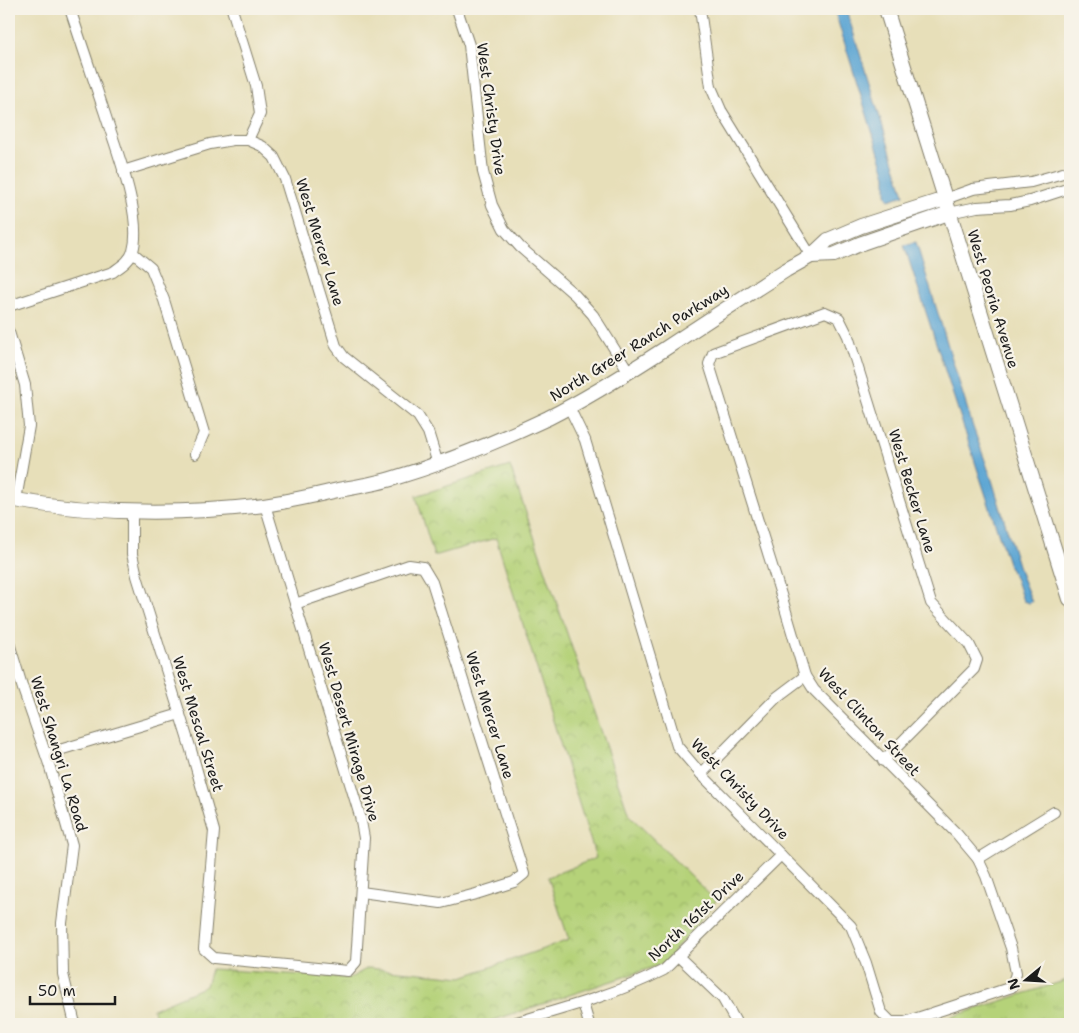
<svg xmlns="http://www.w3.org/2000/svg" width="1079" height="1033" viewBox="0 0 1079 1033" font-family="'Shantell Sans',sans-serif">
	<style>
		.grass { fill: url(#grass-tufts); stroke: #68774a }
		.park { fill: url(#park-crowns); stroke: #68774a }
		.water { fill: #5ba5d3; stroke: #3c6078 }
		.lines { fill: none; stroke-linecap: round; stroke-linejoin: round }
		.street-casing { stroke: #827e6a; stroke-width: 12 }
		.secondary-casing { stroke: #827e6a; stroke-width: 16 }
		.street { stroke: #fff; stroke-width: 10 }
		.secondary { stroke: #fff; stroke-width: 14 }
		.labels { text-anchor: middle; stroke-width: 4.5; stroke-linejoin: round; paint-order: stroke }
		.street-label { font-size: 15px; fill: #1c1c1c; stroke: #f7f3e8 }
	</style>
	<defs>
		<pattern id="grass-tufts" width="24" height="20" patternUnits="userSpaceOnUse" patternTransform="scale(1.25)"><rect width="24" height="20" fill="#b5d279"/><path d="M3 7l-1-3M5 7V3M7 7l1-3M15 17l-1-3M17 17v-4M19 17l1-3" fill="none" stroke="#9bb468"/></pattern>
		<pattern id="park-crowns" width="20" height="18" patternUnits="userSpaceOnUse" patternTransform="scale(1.25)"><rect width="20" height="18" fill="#b5d279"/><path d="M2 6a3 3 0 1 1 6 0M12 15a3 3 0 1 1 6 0" fill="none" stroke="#9bb468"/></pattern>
	</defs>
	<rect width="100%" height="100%" fill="#f7f3e8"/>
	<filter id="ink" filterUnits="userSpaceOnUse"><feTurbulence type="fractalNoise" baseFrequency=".02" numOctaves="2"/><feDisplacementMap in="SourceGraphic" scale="10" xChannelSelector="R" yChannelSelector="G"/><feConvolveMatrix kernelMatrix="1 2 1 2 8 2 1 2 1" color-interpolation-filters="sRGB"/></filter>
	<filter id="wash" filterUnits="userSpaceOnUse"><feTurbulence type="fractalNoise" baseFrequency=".0096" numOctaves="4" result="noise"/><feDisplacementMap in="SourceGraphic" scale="20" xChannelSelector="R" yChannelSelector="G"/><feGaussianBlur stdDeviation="1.12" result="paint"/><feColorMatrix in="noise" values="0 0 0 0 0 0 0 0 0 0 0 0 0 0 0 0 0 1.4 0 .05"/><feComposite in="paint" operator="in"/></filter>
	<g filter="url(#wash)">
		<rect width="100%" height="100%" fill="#e7dfb9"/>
		<path class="grass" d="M1070,979V1024H929Z"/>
		<path class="park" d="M510,466L629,815L716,901L663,964L482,1024H430L428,1022L418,1024H380L379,1023L375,1024H156L153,1009L206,986L211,969L350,978L368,968L462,977L569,940L548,877L596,858L496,538L434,556L416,496Z"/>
		<g class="water">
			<path d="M834,9H846L902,188L904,195L889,200L886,194V176Z"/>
			<path d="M916,242L973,427L992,480L1021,575L1032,602L1029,603L1023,601L1016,580L1009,566L904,245Z"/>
		</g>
	</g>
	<g filter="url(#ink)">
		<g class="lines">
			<g class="street-casing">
				<g id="street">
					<path d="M232,9L256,86L260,114L248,140"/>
					<path d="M457,9L469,45L483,172L492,205L504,229L520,247L575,295L593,315L629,372"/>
					<path d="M700,9L711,87L721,110L811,256"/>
					<path d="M123,171L210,144L233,140H248L262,146L274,157L285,179L336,346L344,357L418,416L428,432L438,464"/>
					<path d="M945,199L973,189L1031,182L1070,171"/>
					<path d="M949,213L977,207L1010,205L1030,201L1070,188"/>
					<path d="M133,253L151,268L164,300L204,433L195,454"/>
					<path d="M9,306L113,272C121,266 130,261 133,251C143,216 116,149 105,114C93,79 82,44 70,9"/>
					<path d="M9,332L25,385L29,426L16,500"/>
					<path d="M569,407L585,440L677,746L701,774L851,926L866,963L881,1012L891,1022H905L1012,987L1016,973L1011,948L986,876L978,859L957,834L814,690L805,676L782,598L709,364L713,353L825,312L839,318L848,336L931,603L969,644L977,660L974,669L883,761"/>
					<path d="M132,511V554L137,576L191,750L214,831L204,949L214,958L348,971L356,962L364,838L360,816L265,505"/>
					<path d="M295,604L409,565L423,567L432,582L524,874L514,882L476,894L441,903L361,892"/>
					<path d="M9,643L23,689L49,764L72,845L62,923L63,974L75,1024"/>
					<path d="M46,754L180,714"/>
					<path d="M701,774L777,697L805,676"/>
					<path d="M978,859L1054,812"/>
					<path d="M678,956L723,999L737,1024"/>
					<path d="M583,1003L589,1024"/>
					<path d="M510,1024C562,1009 615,995 664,970L781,855"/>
				</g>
			</g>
			<g class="secondary-casing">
				<g id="secondary">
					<path d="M886,9L1070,599"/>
					<path d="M811,256L834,255L862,243L949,213"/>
					<path d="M9,499C92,514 180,515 264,505C289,501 313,496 338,490C356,487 374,484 391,479C445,463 497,442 548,418C588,398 626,374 663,350C704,323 745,296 786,270L811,256L828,240L861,226L945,199"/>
				</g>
			</g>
			<use href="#street" class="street"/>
			<use href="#secondary" class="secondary"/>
		</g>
	</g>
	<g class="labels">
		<g class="street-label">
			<text transform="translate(491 109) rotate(82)" y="5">West Christy Drive</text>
			<text transform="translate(320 242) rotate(73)" y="5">West Mercer Lane</text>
			<text transform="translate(993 299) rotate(73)" y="5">West Peoria Avenue</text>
			<text transform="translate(639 343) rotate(-32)" y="5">North Greer Ranch Parkway</text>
			<text transform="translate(912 491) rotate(73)" y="5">West Becker Lane</text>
			<text transform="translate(490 715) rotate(73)" y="5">West Mercer Lane</text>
			<text transform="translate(869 722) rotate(47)" y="5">West Clinton Street</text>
			<text transform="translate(198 724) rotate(73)" y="5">West Mescal Street</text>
			<text transform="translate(349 732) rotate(74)" y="5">West Desert Mirage Drive</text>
			<text transform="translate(59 754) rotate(73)" y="5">West Shangri La Road</text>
			<text transform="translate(740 789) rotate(46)" y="5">West Christy Drive</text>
			<text transform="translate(696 916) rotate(-43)" y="5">North 161st Drive</text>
		</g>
	</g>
	<rect width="1079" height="1033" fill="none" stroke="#f7f3e8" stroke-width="30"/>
	<g transform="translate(1026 980) rotate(252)" stroke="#f7f3e8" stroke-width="4" paint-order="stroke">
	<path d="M0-4L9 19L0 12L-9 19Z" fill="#1c1c1c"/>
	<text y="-8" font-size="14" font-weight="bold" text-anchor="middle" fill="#1c1c1c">N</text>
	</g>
	<path d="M30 996v8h85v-8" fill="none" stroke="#1c1c1c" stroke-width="2.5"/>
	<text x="38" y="996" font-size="15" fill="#1c1c1c" stroke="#f7f3e8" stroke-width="4" paint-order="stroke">50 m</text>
</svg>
